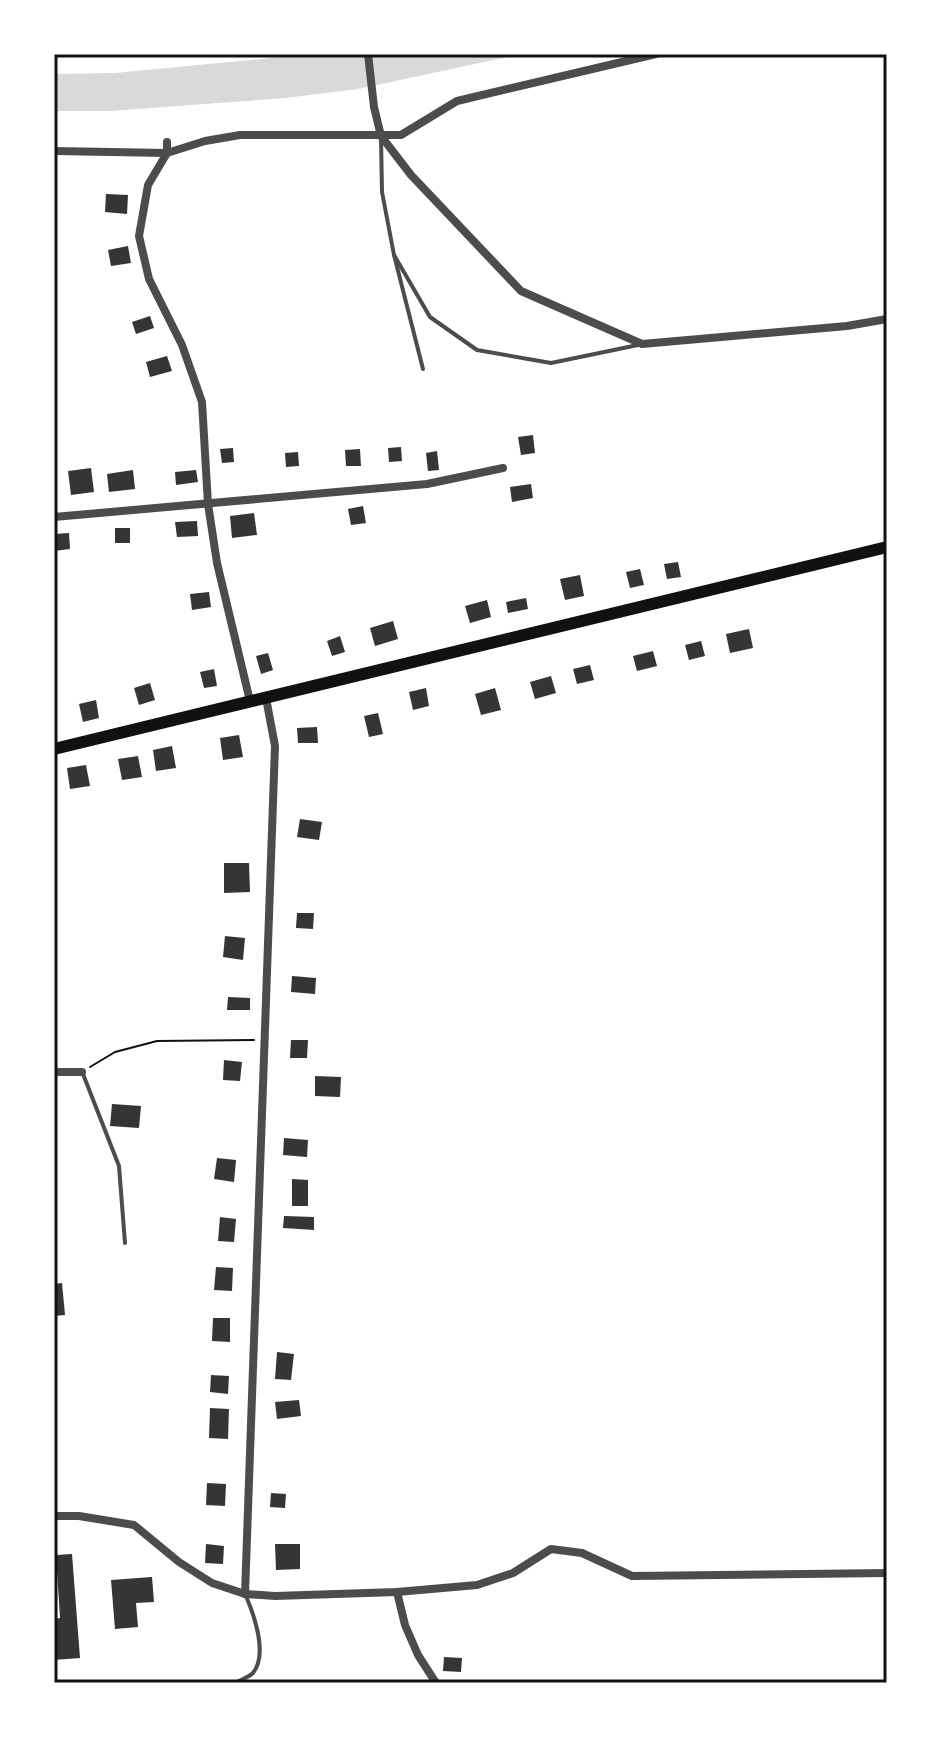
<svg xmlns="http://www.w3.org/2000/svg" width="941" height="1737" viewBox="0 0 941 1737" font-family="'Open Sans',sans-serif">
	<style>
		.water { fill: #d9d9d9 }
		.building { fill: #353535 }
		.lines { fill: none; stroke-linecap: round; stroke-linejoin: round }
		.path { stroke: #111; stroke-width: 2 }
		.service { stroke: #4c4c4c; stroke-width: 4 }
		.minor { stroke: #4c4c4c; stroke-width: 8 }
		.trunk { stroke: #111; stroke-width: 12 }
		.neatline { fill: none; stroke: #111; stroke-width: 3 }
	</style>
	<rect width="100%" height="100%" fill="#fff"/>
	<path class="water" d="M314,54H522L358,89L285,98L111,111H54V74L115,73Z"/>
	<g class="building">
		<path d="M106,194L128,195L127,214L105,212Z"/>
		<path d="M128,246L131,263L111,266L108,250Z"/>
		<path d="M150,316L154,328L136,334L132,322Z"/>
		<path d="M167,356L172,371L150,377L146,362Z"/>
		<path d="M533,435L535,453L521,455L518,437Z"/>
		<path d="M401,447L402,461L389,462L388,448Z"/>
		<path d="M233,448L234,462L222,463L220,449Z"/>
		<path d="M360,449L361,466H346L345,450Z"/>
		<path d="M437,451L439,470L428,471L426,453Z"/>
		<path d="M298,452L299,466L286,467L285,453Z"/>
		<path d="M91,468L94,492L71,495L68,471Z"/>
		<path d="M133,470L135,489L109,492L107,474Z"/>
		<path d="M196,470L198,482L176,485L175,472Z"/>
		<path d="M531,484L533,498L512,502L510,487Z"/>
		<path d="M363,506L366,523L351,525L348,509Z"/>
		<path d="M254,513L257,535L232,538L230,516Z"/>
		<path d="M197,521L198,536L177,537L175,522Z"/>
		<rect x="115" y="528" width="15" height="15"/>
		<path d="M69,533L70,549L54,551V534Z"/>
		<path d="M678,562L681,577L667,579L664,564Z"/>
		<path d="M640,569L644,585L630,588L626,572Z"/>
		<path d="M580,575L584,596L565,600L560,579Z"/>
		<path d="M209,592L211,607L192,610L190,594Z"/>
		<path d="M526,598L528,609L508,613L506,602Z"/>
		<path d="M487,600L491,617L470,623L465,606Z"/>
		<path d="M393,621L398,639L375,646L370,628Z"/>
		<path d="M749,629L753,648L730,653L726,634Z"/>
		<path d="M340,636L345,652L332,656L327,641Z"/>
		<path d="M701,641L705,656L689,660L685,645Z"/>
		<path d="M653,651L657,666L637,671L633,656Z"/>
		<path d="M268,653L273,670L261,674L256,656Z"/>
		<path d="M590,665L594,680L577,684L573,669Z"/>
		<path d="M214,669L217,686L204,688L200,672Z"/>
		<path d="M551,676L556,693L535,699L530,682Z"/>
		<path d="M150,683L155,700L139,705L134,688Z"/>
		<path d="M426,688L429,706L413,710L409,692Z"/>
		<path d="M495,688L501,710L481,715L475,694Z"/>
		<path d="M96,700L99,718L83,722L79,704Z"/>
		<path d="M378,713L383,734L369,737L364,716Z"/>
		<path d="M317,727L318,743H298L297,728Z"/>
		<path d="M239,735L243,757L223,760L220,738Z"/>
		<path d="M172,746L176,768L156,771L153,750Z"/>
		<path d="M138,756L142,777L122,780L118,759Z"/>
		<path d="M86,765L90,786L70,789L67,768Z"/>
		<path d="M300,819L322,822L319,840L297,837Z"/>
		<path d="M224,863H249L250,892L224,893Z"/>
		<path d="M297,913H314L313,929L296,928Z"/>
		<path d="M225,936L245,938L243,960L223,957Z"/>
		<path d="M292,976L316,978L315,994L291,992Z"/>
		<path d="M228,997L250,998V1010H227Z"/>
		<path d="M291,1040H308L307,1058H290Z"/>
		<path d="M224,1060L242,1062L240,1081L223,1080Z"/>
		<path d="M315,1076L341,1077L340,1097L315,1096Z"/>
		<path d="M112,1104L141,1106L139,1128L110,1126Z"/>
		<path d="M284,1138L308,1140L307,1157L283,1155Z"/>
		<path d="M217,1158L236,1160L234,1182L214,1179Z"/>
		<path d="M292,1179L308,1180V1206H292Z"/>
		<path d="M284,1216L314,1217V1230L283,1228Z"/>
		<path d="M220,1217L236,1219L234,1242L218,1241Z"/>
		<path d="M216,1267L233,1268L232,1291L214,1290Z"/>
		<path d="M62,1283L65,1315L54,1316V1284Z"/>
		<path d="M213,1318H230V1342L212,1341Z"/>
		<path d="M277,1352L294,1354L291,1380L275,1379Z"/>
		<path d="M211,1375L229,1376L228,1394L210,1392Z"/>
		<path d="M299,1400L301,1416L277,1419L275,1402Z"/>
		<path d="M210,1408L229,1409L228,1439L209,1438Z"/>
		<path d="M207,1483L226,1484L225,1506L206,1505Z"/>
		<path d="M271,1493L286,1494L285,1508L270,1507Z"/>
		<path d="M206,1544L224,1546L223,1564L205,1563Z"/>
		<path d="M275,1544H300V1569L276,1570Z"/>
		<path d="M72,1554L80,1658L54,1660V1619L60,1618L56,1555Z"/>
		<path d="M152,1577L154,1602L136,1603L138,1627L115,1629L111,1580Z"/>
		<path d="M444,1657L462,1658L461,1672L443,1671Z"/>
	</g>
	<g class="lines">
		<path class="path" d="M90,1067L115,1052L157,1041L254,1040"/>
		<g class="service">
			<path d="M381,138L382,192L394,255L423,369"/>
			<path d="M394,255L430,317L477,350L551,363L638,345"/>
			<path d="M83,1074L119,1166L125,1243"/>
			<path d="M235,1683C240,1680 249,1677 253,1673C268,1654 254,1615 246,1596"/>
		</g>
		<g class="minor">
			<path d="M368,54L374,107L381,136L411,175L521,291L642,344L847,326L887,319"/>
			<path d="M167,142V153L148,185L139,236L149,279L182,345L202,402L208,504L217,563L250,701"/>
			<path d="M54,151L167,153L205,141L240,135H401L457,101L656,54"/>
			<path d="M54,517L427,484L503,468"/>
			<path d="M54,1072H82"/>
			<path d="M54,1516H79L134,1525L179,1562L212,1583L245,1594L275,1596L397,1592L477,1585L513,1573L551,1549L582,1553L632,1576L887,1573"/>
			<path d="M397,1592L405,1625L418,1655L436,1683"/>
			<path d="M245,1594L275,746L266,698"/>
		</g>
		<path class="trunk" d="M54,749L887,547"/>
	</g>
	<rect width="941" height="1737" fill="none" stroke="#ffffff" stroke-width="112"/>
	<rect x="56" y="56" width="829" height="1625" class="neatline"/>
</svg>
